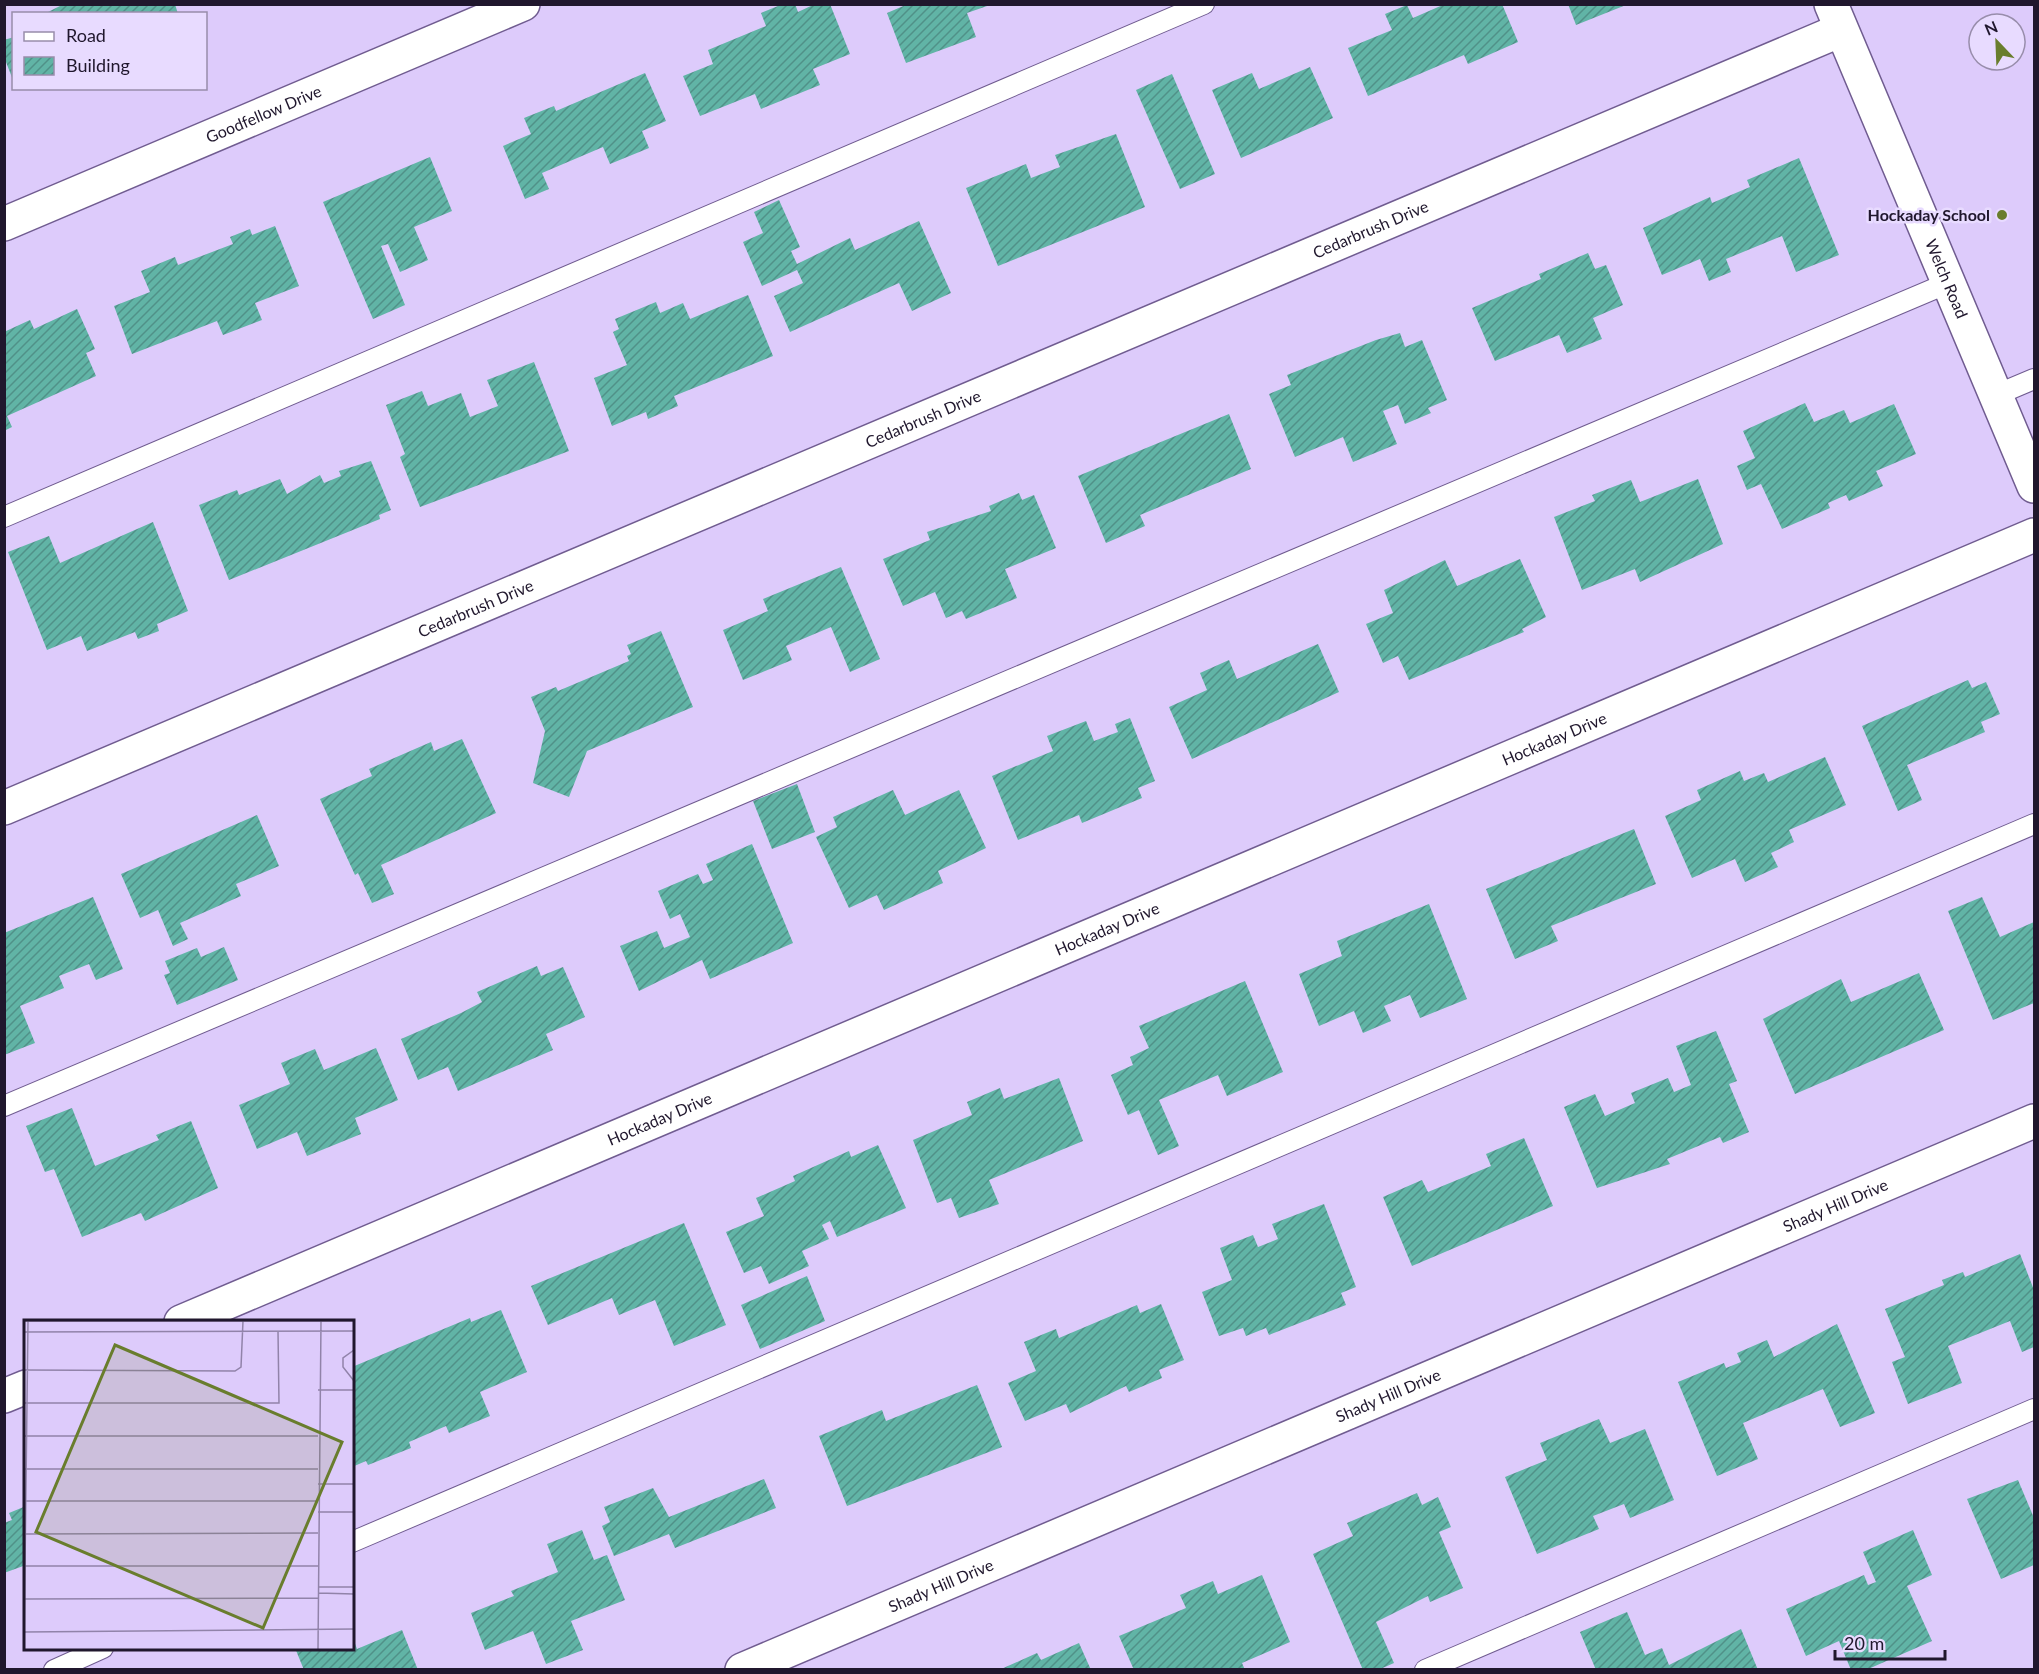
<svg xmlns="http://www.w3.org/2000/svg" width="2039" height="1674" viewBox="0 0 2039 1674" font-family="Lato,sans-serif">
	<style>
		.building { fill: url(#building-hatch) }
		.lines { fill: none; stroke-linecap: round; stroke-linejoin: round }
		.lane-casing { stroke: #705c90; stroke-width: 22 }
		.street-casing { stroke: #705c90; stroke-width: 36 }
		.secondary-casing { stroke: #705c90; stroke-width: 36 }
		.lane { stroke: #fff; stroke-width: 20 }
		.street { stroke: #fff; stroke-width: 33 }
		.secondary { stroke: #fff; stroke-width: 33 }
		.poi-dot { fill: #697d2d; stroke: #e8dbff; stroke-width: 2 }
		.labels { text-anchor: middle; stroke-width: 5; stroke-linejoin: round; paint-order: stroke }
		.street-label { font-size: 16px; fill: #20172d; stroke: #e8dbff }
		.poi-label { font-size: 16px; font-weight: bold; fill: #20172d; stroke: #e8dbff; text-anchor: end }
		.inset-road { fill: none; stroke: #9183a9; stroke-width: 1.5 }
		.view { fill: #697d2d; fill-opacity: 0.15; stroke: #697d2d; stroke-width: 3 }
		.inset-edge { fill: none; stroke: #20172d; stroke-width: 3 }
	</style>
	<defs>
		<pattern id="building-hatch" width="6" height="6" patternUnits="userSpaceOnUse" patternTransform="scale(1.5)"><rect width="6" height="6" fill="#61b4a6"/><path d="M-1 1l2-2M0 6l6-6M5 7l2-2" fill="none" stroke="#509188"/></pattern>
	</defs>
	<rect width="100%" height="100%" fill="#ddcbfb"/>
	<g class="building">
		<path d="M64,4H175L178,14H44Z"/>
		<path d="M783,4H795L798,12L815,4H830L850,54L813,69L820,85L761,109L755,94L700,116L683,76L713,64L708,50L766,26L761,13Z"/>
		<path d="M908,4H990V5L967,13L976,37L906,63L887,13Z"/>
		<path d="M1445,4H1502L1518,42L1468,64L1464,55L1368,96L1348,48L1392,30L1385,14L1407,5L1413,18Z"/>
		<path d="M1568,4H1626V5L1576,25Z"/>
		<path d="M14,37V80H13L4,57V40Z"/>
		<path d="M1310,67L1333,118L1241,158L1212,90L1252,73L1259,89Z"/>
		<path d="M645,73L666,121L642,131L649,148L610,164L603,147L542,173L549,189L525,199L503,146L531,134L524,118L554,106L556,111Z"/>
		<path d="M1172,74L1215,174L1180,189L1136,90Z"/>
		<path d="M1116,134L1145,207L998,266L966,188L1026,164L1031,178L1060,167L1055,155Z"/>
		<path d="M430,157L452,211L414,227L428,260L400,272L388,244L381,246L405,305L373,319L323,202Z"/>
		<path d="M1799,158L1839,255L1796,272L1782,236L1726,259L1731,272L1709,281L1700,259L1662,275L1643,228L1710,197L1712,203L1750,187L1747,180Z"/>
		<path d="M779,200L800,247L791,251L797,264L850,238L855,250L919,221L951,293L912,311L899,283L790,332L774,296L803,283L797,270L762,286L743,242L763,233L754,212Z"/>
		<path d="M275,226L299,286L255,303L262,320L223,335L217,321L132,354L114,306L150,292L141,271L175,257L178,265L233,244L230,237L250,229L252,235Z"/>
		<path d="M1588,253L1595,269L1606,265L1623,305L1593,318L1602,339L1567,353L1559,335L1495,361L1472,308L1541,279L1539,274Z"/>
		<path d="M748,295L773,356L674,396L678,406L648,419L646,412L612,426L594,378L627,365L613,332L619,329L615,319L656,302L660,313L683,303L690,319Z"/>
		<path d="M77,309L95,349L86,353L96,376L7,416L12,427L4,431V332L30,320L34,329Z"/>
		<path d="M1400,333L1405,347L1422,340L1447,400L1428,408L1431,413L1405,424L1398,405L1383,411L1397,444L1353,462L1343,437L1295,457L1269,394L1291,385L1287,375L1376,340Z"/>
		<path d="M534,362L569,451L420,507L400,457L405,454L386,405L422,391L428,406L461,393L470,417L498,406L487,380Z"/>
		<path d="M1805,403L1814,422L1844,410L1850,423L1894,404L1916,454L1876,471L1883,486L1849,501L1846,495L1828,503L1830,508L1782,529L1761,484L1747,490L1737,466L1755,458L1743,431Z"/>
		<path d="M1229,414L1251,469L1140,515L1145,526L1106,543L1078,476Z"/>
		<path d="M371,461L391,510L379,515L380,519L229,580L199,505L237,490L239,495L280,479L287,494L320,475L324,483L341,476L339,471Z"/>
		<path d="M1698,479L1723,544L1640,582L1635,569L1582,590L1554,517L1595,501L1592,495L1631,480L1640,502Z"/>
		<path d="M1019,493L1022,500L1034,495L1056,548L1005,569L1017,598L966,619L962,611L946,618L935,592L903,606L883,559L930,540L927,532L991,511L989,506Z"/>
		<path d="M153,522L188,611L157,624L159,631L138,639L135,632L87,651L81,636L47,650L8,552L49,536L60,563Z"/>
		<path d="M1520,559L1546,617L1522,629L1524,632L1409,680L1398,656L1383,663L1366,624L1393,613L1384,590L1445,560L1457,586Z"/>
		<path d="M841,567L880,659L850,672L831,627L786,646L792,660L743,680L723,630L768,611L763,599Z"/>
		<path d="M661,631L693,707L587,751L569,797L533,783L545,731L531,697L556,687L558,691L629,661L627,656L631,654L627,645Z"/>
		<path d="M1318,644L1339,692L1192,759L1169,707L1207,690L1200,673L1229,660L1237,679Z"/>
		<path d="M1968,680L1972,688L1986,682L2000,714L1981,722L1985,732L1907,765L1922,800L1898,811L1862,726Z"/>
		<path d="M1130,718L1155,781L1138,788L1142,798L1082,823L1079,815L1018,840L992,776L1053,751L1047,736L1086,721L1094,741L1118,732L1115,724Z"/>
		<path d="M462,739L496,813L381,865L394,894L372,903L358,873L355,875L320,799L372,776L369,769L431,742L434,751Z"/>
		<path d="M1825,757L1846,805L1789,830L1794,842L1771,853L1778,867L1745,882L1735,859L1692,878L1665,816L1701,800L1697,790L1740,771L1744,781L1764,773L1768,782Z"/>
		<path d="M797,784L815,832L772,849L753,801Z"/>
		<path d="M893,790L905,815L959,790L986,848L938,871L943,883L884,910L877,895L849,908L816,837L837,827L833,817Z"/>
		<path d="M257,815L279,866L236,884L241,896L180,923L188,939L173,946L158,910L140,918L121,874Z"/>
		<path d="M1634,829L1656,884L1551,926L1558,941L1515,959L1486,889Z"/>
		<path d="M752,844L793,943L710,979L702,960L639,991L620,946L657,931L664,948L690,937L680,914L670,919L658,891L698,874L703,884L713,880L706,864Z"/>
		<path d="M93,897L123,969L96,980L89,964L59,976L64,988L20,1006L35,1043L4,1055V933Z"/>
		<path d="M1982,897L2000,937L2034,922V1003L1993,1020L1948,911Z"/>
		<path d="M1429,904L1467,999L1420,1018L1410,995L1384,1006L1391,1021L1363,1033L1354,1011L1319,1026L1299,974L1342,956L1337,941Z"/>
		<path d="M224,947L238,980L177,1005L164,975L170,973L165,961L197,948L201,957Z"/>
		<path d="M537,966L541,976L563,967L585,1017L546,1034L553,1050L458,1091L448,1067L418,1080L401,1039L461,1013L482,1002L477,992Z"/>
		<path d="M1919,973L1944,1030L1795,1094L1763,1019L1841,979L1851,1002Z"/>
		<path d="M1245,981L1283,1072L1227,1096L1218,1075L1159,1100L1179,1146L1158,1155L1139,1110L1128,1115L1111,1075L1133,1065L1130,1057L1149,1048L1139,1026Z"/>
		<path d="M1716,1031L1737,1081L1729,1084L1749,1132L1723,1143L1720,1137L1667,1159L1670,1164L1597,1188L1564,1107L1595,1094L1605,1116L1635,1103L1631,1093L1668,1078L1674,1092L1691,1085L1676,1046Z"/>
		<path d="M376,1048L398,1100L355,1118L361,1134L307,1156L297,1132L257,1149L239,1105L290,1084L281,1063L315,1049L324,1070Z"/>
		<path d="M1059,1078L1083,1141L989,1180L999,1204L959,1218L951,1198L937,1203L913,1140L972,1115L967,1102L1000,1088L1004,1099Z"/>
		<path d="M72,1108L95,1166L159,1140L156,1135L191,1121L218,1188L145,1221L141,1213L82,1237L54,1169L45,1172L26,1126Z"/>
		<path d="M1524,1138L1553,1206L1412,1266L1383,1197L1422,1180L1428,1192L1491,1166L1486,1154Z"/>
		<path d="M878,1145L906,1208L837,1237L830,1221L822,1225L829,1239L802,1251L809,1266L769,1284L761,1266L744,1273L726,1232L764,1216L756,1198L795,1181L793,1176L849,1151L851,1157Z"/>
		<path d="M1324,1204L1356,1287L1341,1293L1346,1305L1269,1335L1266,1328L1246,1336L1243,1328L1219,1336L1202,1292L1232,1280L1220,1248L1253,1235L1258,1247L1278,1239L1272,1224Z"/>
		<path d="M684,1223L726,1325L674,1346L655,1300L619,1315L612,1298L548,1325L531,1286Z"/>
		<path d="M2020,1254L2034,1290V1347L2022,1352L2010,1321L1948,1346L1962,1383L1908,1404L1892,1362L1905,1357L1885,1309L1944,1285L1942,1280L1963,1272L1965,1277Z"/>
		<path d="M807,1276L825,1321L760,1349L741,1305Z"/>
		<path d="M1161,1304L1184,1360L1159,1370L1162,1378L1129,1392L1126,1386L1070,1413L1066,1404L1025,1421L1008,1383L1036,1371L1024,1342L1056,1329L1059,1338L1137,1305L1140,1313Z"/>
		<path d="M501,1310L527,1372L480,1392L490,1416L449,1433L446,1426L409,1442L411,1448L368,1465L366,1461L352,1467V1367L470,1318L471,1322Z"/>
		<path d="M1837,1324L1875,1413L1840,1427L1823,1389L1743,1423L1758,1459L1717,1476L1678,1382L1724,1363L1726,1368L1741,1362L1737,1353L1767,1340L1774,1357Z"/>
		<path d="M977,1385L1002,1447L847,1506L819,1436L882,1410L886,1421Z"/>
		<path d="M1599,1419L1610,1443L1645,1429L1674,1500L1630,1518L1624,1504L1593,1516L1599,1529L1537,1554L1505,1477L1547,1460L1540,1443Z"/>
		<path d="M764,1479L776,1508L675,1548L669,1534L614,1556L602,1526L610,1522L604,1507L653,1488L669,1517Z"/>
		<path d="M2018,1480L2034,1518V1565L2001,1579L1967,1499Z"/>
		<path d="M1417,1493L1422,1505L1438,1497L1451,1527L1439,1532L1463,1588L1430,1602L1428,1596L1376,1622L1394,1663L1378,1670H1363L1313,1554L1353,1536L1347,1523Z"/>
		<path d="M26,1506V1565L4,1573V1523L12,1520L9,1513Z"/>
		<path d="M582,1530L594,1560L607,1555L625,1600L571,1621L583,1650L546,1664L533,1631L485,1650L471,1613L514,1596L511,1591L558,1572L547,1544Z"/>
		<path d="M1913,1530L1932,1575L1907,1586L1932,1641L1866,1670H1851L1839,1641L1806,1656L1786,1609L1864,1575L1868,1585L1876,1582L1863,1552Z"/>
		<path d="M1262,1575L1290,1642L1242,1663L1245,1670H1134L1119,1636L1186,1608L1180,1595L1213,1581L1218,1594Z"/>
		<path d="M1627,1612L1645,1655L1662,1648L1669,1665L1741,1629L1758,1670H1596L1580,1632Z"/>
		<path d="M402,1630L418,1670H304L295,1648H352L353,1638L357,1649Z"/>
		<path d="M1079,1643L1091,1670H999L1037,1653L1041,1660Z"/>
	</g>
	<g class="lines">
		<g class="lane-casing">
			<g id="lane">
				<path d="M1996,395L2034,379"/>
				<path d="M4,517L1204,4"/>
				<path d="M4,1106L1948,283"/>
				<path d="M352,1542L2034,824"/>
				<path d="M54,1670L103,1648"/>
				<path d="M1425,1670L2034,1409"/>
			</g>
		</g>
		<g class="street-casing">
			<g id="street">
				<path id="s1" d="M4,224L523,4"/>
				<path id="s2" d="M4,808L1841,30"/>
				<path id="s3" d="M181,1322L2034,535"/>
				<path d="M4,1396L26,1387"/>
				<path id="s4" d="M742,1670L2034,1121"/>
			</g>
		</g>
		<g class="secondary-casing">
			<g id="secondary">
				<path id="s5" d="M1831,4L2034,486"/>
			</g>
		</g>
		<use href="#lane" class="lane"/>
		<use href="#street" class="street"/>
		<use href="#secondary" class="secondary"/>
	</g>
	<circle class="poi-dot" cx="2002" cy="215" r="6"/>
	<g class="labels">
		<g class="street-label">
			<text dy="6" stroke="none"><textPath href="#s1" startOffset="282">Goodfellow Drive</textPath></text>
			<text dy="6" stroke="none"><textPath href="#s2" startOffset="1484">Cedarbrush Drive</textPath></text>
			<text dy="6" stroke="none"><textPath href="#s5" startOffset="298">Welch Road</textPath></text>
			<text dy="6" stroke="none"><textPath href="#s2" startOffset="998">Cedarbrush Drive</textPath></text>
			<text dy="6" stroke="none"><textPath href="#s2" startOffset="512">Cedarbrush Drive</textPath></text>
			<text dy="6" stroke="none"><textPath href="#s3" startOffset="1492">Hockaday Drive</textPath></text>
			<text dy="6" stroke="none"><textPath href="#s3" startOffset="1006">Hockaday Drive</textPath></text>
			<text dy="6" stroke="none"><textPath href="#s3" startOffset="520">Hockaday Drive</textPath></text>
			<text dy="6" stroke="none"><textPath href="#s4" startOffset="1188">Shady Hill Drive</textPath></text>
			<text dy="6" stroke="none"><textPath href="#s4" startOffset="702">Shady Hill Drive</textPath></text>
			<text dy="6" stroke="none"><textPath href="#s4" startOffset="216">Shady Hill Drive</textPath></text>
		</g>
		<g class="poi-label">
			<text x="1990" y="221">Hockaday School</text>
		</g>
	</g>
	<g transform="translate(24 1320)">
		<rect width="330" height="330" fill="#ddcbfb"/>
		<path class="inset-road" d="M0,1H330M0,12L330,11M330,30L319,38V47L330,61M0,50L211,51L217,47L219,1M294,70H330M0,83H255L254,11M0,116H294M1,149H294M294,164H330M1,181H294M294,192H330M0,214L294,213M1,246H294M294,267H330M294,273L330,274M1,279L294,278M0,312L330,309M0,329L4,1M294,329L297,1"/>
		<path class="view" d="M91,25L318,122L239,308L12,212Z"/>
		<rect width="330" height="330" class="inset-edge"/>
	</g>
	<rect width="2039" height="1674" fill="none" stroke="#20172d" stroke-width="12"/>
	<rect x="12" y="12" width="195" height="78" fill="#e8dbff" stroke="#988dab" stroke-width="1.5"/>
	<rect x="24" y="32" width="30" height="9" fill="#ffffff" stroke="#988dab" stroke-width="1.5"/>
	<text x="66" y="42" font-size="18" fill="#20172d">Road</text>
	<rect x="24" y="57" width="30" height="18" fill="url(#building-hatch)" stroke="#988dab" stroke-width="1.5"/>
	<text x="66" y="72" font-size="18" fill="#20172d">Building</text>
	<g transform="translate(1997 42) rotate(337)"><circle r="28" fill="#e8dbff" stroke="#988dab" stroke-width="1.5"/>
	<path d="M0-4.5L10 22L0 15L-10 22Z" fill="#697d2d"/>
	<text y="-9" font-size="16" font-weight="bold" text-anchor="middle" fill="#20172d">N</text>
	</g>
	<path d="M1835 1650v9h110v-9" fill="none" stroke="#20172d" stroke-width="3"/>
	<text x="1844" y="1650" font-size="18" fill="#20172d" stroke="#e8dbff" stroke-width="4.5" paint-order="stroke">20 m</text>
</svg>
